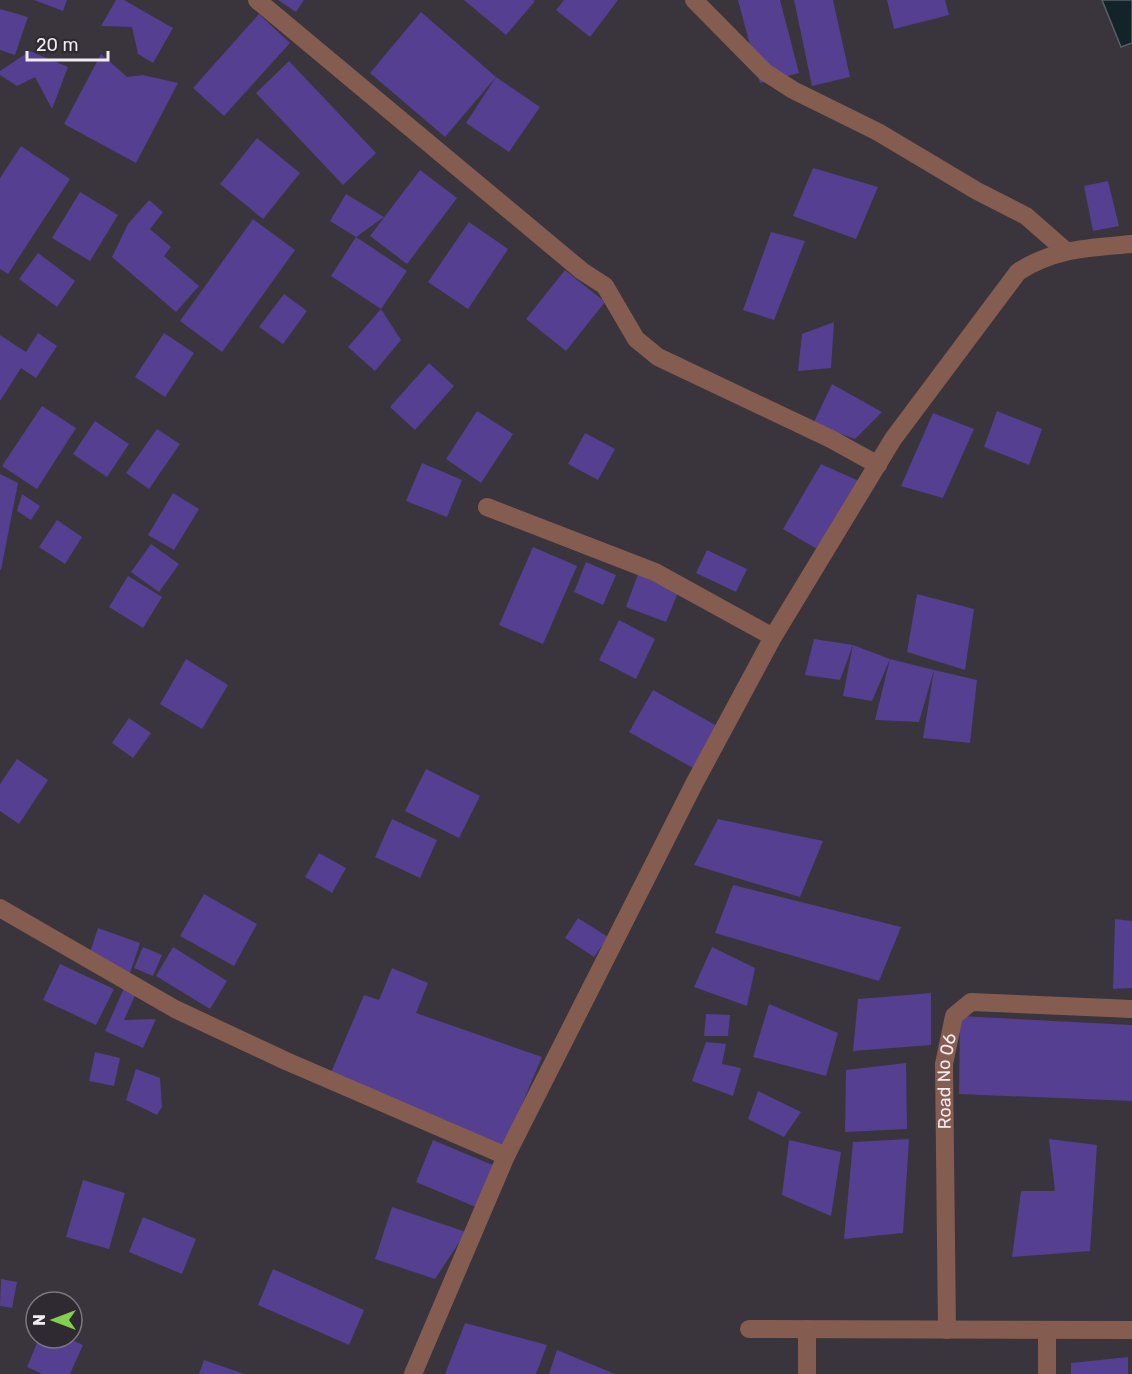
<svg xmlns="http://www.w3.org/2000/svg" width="1132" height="1374" viewBox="0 0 1132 1374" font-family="Rubik,sans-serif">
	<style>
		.water { fill: #122429; stroke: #546065; stroke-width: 1.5 }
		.building { fill: #543f90 }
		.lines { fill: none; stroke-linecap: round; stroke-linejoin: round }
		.minor { stroke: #855c50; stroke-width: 18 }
		.labels { text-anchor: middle; stroke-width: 5; stroke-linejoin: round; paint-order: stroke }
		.street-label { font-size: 18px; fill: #efebf0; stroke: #2f2a32 }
	</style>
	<rect width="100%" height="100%" fill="#3a343c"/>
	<path class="water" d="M1102,0H1132V43L1121,47Z"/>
	<g class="building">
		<path d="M34,0H67L63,11Z"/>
		<path d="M116,0H124L173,28L153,63L138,54L132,27L101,26Z"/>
		<path d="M278,0H304L296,12Z"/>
		<path d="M464,0H533L535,1L506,35Z"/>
		<path d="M564,0H618L590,37L556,10Z"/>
		<path d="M738,0H780L799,73L760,83Z"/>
		<path d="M794,0H833L850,77L812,86Z"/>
		<path d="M887,0H945L949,15L894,29Z"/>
		<path d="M0,9L28,17L15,55L0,50Z"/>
		<path d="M421,12L496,77L445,137L370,73Z"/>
		<path d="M259,14L290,43L224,116L193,88Z"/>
		<path d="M30,51L68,67L52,109L35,77L17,86L0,75V71Z"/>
		<path d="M101,54L127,77L143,75L178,83L136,163L64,124Z"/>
		<path d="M289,61L376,153L343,185L256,93Z"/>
		<path d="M496,77L540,107L509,152L466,123Z"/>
		<path d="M257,138L300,173L263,219L220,184Z"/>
		<path d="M21,146L70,179L8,274L0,269V178Z"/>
		<path d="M813,168L878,187L856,239L793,216Z"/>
		<path d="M420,170L457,198L407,264L370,236Z"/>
		<path d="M1108,181L1119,226L1093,231L1084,186Z"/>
		<path d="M80,192L118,215L90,261L52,238Z"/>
		<path d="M346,194L384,217L356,237L330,221Z"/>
		<path d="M149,200L163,212L150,229L171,247L164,256L199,286L176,312L112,257L128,224Z"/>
		<path d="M253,219L295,250L222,352L180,321Z"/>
		<path d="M469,222L508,249L468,309L428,282Z"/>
		<path d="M771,232L805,241L774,320L743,310Z"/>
		<path d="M356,237L407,271L381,309L331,276Z"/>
		<path d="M38,253L75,281L57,307L19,279Z"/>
		<path d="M565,270L605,302L566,351L526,319Z"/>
		<path d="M284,294L307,311L283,344L259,327Z"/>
		<path d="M381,309L401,340L375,371L348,347Z"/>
		<path d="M834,322L831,368L798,371L802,334Z"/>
		<path d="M38,333L57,346L36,378L21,368L0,401V335L26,352Z"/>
		<path d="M164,333L194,353L165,397L135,377Z"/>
		<path d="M429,363L454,386L415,430L390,407Z"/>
		<path d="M832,384L882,412L855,439L813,424Z"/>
		<path d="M42,406L76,428L37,489L2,466Z"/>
		<path d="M477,411L513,434L481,483L446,459Z"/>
		<path d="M997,411L1042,429L1029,465L984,447Z"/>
		<path d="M933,413L974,429L943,498L901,486Z"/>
		<path d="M95,421L129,444L107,477L73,454Z"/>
		<path d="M157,429L180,444L149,489L126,473Z"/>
		<path d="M585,433L615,449L598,480L568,464Z"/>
		<path d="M422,463L462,480L447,517L406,501Z"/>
		<path d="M821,464L861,482L822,552L783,529Z"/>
		<path d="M0,474L18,483L1,570L0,569Z"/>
		<path d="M173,493L199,509L174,550L148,535Z"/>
		<path d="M22,494L40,506L31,520L17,511Z"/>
		<path d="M57,520L82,537L65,564L39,547Z"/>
		<path d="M151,544L179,564L159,592L131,572Z"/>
		<path d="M533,547L577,566L543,644L499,625Z"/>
		<path d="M707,550L747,569L736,592L696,573Z"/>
		<path d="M586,562L616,575L603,605L574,592Z"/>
		<path d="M638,574L679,590L666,622L626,607Z"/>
		<path d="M128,576L162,597L143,628L109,607Z"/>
		<path d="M917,594L974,609L965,670L907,652Z"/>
		<path d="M619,620L655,639L636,679L599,660Z"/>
		<path d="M814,639L853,645L840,680L805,675Z"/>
		<path d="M853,645L890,659L872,701L843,696Z"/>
		<path d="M186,659L228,685L202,729L160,704Z"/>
		<path d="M890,659L934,670L919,722L875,720Z"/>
		<path d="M934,670L977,680L970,743L923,738Z"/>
		<path d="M653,690L717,726L693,768L629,732Z"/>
		<path d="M129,718L151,733L133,758L112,743Z"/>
		<path d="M17,759L48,780L19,824L0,811V784Z"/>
		<path d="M426,769L480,796L459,838L405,811Z"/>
		<path d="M392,819L437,840L420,878L375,857Z"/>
		<path d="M718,819L823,841L800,897L694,865Z"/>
		<path d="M319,853L346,868L332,893L305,877Z"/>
		<path d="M733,885L901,927L879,981L715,933Z"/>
		<path d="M204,894L257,924L234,966L180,936Z"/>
		<path d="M578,918L608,937L594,957L565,938Z"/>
		<path d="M1115,919L1132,921V988L1113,989Z"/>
		<path d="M98,928L140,943L130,973L88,958Z"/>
		<path d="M143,947L162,955L153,976L134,968Z"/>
		<path d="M173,947L227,981L210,1009L156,976Z"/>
		<path d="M712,947L755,968L747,1006L694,987Z"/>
		<path d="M60,964L114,989L96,1025L43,1000Z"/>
		<path d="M392,968L428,983L416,1013L542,1057L503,1149L330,1075L364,995L379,1000Z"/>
		<path d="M125,986L137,991L124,1020L156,1019L143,1048L105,1031Z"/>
		<path d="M931,993V1045L853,1051L858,999Z"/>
		<path d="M769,1004L838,1033L826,1076L753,1057Z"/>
		<path d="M706,1014L730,1015L728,1036H704Z"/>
		<path d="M960,1016L1132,1025V1101L959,1094Z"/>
		<path d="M706,1042L726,1044L722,1064L741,1068L733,1096L692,1081Z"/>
		<path d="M95,1052L120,1058L114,1086L89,1081Z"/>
		<path d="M906,1063L907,1129L845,1132L846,1070Z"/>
		<path d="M136,1069L160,1078L162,1107L157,1115L126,1100Z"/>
		<path d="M758,1091L801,1112L784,1137L748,1119Z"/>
		<path d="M909,1139L903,1233L844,1239L853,1142Z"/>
		<path d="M1049,1139L1097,1145L1090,1251L1012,1257L1021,1191H1055Z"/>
		<path d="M433,1140L495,1166L478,1208L416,1182Z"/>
		<path d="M789,1140L841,1152L831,1216L782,1195Z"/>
		<path d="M83,1180L125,1193L109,1249L66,1237Z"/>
		<path d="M392,1207L466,1232L435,1279L375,1259Z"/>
		<path d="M143,1217L196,1239L182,1274L129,1252Z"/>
		<path d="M273,1269L364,1310L349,1345L258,1305Z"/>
		<path d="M1,1279L17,1282L12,1308L0,1306Z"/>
		<path d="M465,1323L547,1345L536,1374H445Z"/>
		<path d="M39,1338H68L83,1345L70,1374H42L27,1367Z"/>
		<path d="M557,1350L615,1374H549Z"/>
		<path d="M1128,1357V1374H1071V1363Z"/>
		<path d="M204,1360L244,1374H199Z"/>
	</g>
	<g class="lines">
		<g class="minor">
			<path d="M257,0L582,271L605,286L636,339L658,357L831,439L878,465"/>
			<path d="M694,0L765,72L793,90L878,132L977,191L1026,216L1066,251"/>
			<path d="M487,507L655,572L773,637"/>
			<path d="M0,908L175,1009L286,1061L506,1156"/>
			<path d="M749,1329L1132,1330"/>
			<path d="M807,1329V1374"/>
			<path id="s1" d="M947,1330L944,1064L954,1016L971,1002L1132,1009"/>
			<path d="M1047,1330V1374"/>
			<path d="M413,1374L506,1156L695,782L773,637L893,439L1018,272C1054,248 1090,248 1132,244"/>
		</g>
	</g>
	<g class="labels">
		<g class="street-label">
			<text dy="6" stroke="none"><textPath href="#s1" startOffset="249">Road No 06</textPath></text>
		</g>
	</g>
	<g transform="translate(54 1320) rotate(270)"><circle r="28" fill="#2f2a32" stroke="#7c777e" stroke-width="1.5"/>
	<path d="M0-4.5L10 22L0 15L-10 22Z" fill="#83d04e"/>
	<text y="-9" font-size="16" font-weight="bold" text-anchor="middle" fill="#efebf0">N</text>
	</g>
	<path d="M27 51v9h81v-9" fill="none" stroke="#efebf0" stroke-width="3"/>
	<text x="36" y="51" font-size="18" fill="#efebf0" stroke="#2f2a32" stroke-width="4.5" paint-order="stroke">20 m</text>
</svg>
